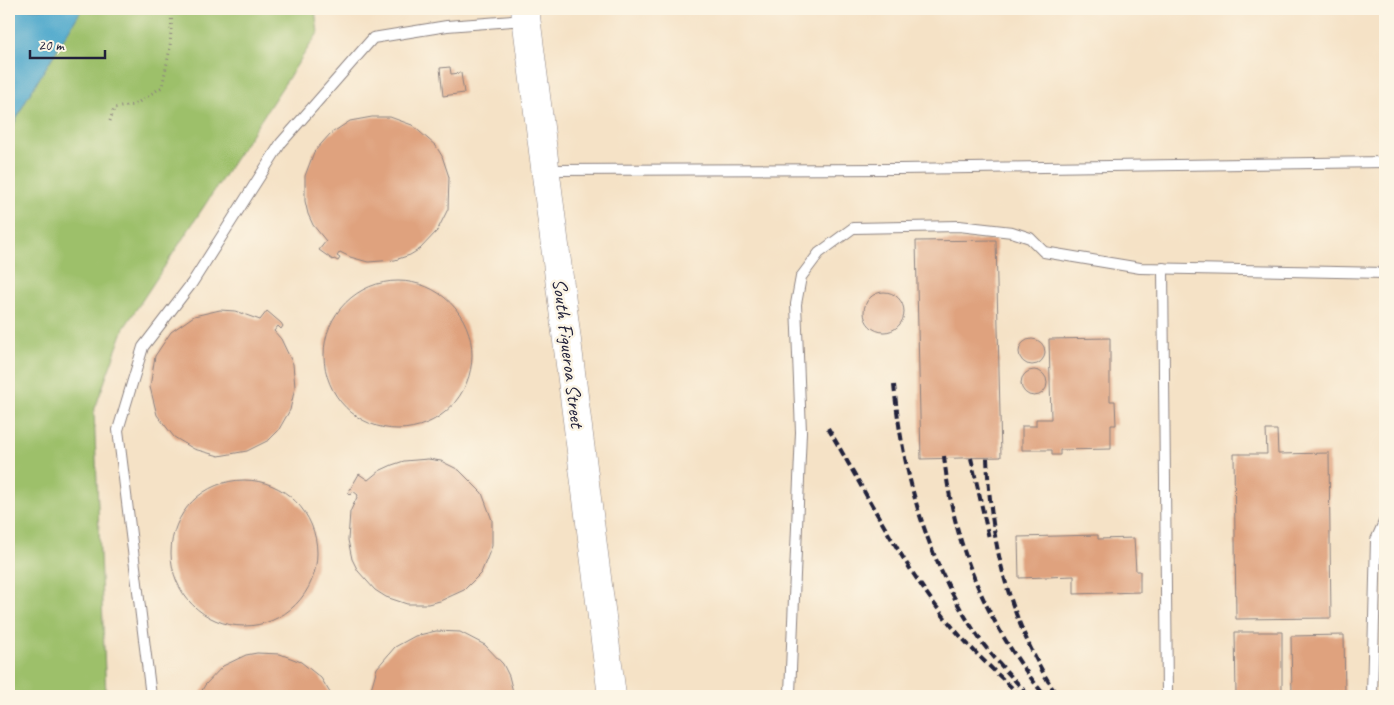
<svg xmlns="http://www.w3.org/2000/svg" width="1394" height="705" viewBox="0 0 1394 705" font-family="Caveat,sans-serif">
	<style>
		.green { fill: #9dc06a; stroke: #607152 }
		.water { fill: #4ea8cc; stroke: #386584 }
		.building { fill: #dfa27e }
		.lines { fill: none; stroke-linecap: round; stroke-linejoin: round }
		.lane-casing { stroke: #8c8280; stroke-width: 12 }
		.secondary-casing { stroke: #8c8280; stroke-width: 29 }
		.path { stroke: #8c8280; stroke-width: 3; stroke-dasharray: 1 4; stroke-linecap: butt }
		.lane { stroke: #fff; stroke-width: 10 }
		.secondary { stroke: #fff; stroke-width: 28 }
		.rail { stroke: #22223b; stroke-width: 4; stroke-dasharray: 8 4; stroke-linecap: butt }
		.labels { text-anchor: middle; stroke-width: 5; stroke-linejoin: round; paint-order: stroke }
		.street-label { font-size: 20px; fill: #22223b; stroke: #fcf5e5 }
	</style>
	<rect width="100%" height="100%" fill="#fcf5e5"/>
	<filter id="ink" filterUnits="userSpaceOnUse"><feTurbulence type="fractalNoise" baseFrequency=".02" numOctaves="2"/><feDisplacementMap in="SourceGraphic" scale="10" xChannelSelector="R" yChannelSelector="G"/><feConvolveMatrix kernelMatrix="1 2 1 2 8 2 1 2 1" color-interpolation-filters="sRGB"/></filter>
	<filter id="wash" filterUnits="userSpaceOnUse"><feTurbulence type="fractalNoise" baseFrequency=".0096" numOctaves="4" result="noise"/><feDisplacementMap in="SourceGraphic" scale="20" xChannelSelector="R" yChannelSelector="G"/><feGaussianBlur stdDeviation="1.12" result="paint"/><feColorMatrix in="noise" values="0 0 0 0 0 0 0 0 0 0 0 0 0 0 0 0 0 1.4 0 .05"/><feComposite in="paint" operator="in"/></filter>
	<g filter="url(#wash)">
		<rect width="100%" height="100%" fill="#f5e2c6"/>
		<path class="green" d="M9,9H315L318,33L124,328L94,411L106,696H9Z"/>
		<path class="water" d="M9,9H82L26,100L9,134Z"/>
		<g id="blocks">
			<g class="building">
				<path d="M450,67L451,74L461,73L464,93L443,96L440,68Z"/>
				<path d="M372,117H390L412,125L436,146L442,156L449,177L448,209L437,231L420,249L410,255L395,260L368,262L350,257L340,252L337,256L340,258L338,261L334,259L333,260L319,250L326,241L313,225L308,214L305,201V176L314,152L330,134L350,121Z"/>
				<path d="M996,240L1001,457L921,459L916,241Z"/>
				<circle cx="398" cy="355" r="74"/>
				<circle cx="884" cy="312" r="20"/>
				<path d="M220,310L235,311L260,320L267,311L281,323L283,326L281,329L278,326L274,331L281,339L293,364L295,387L290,410L278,431L269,440L247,451L219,456L194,449L174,437L157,415L150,387L155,356L171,332L194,316Z"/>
				<path d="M1110,338V401H1115L1116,425H1111V449L1060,450V455H1052V450H1022V426H1036V419H1051L1049,339Z"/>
				<circle cx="1032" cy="352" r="13"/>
				<circle cx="1034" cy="383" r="13"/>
				<path d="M1266,430H1277L1278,454L1329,453L1331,618L1236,619L1234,454H1267Z"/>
				<path d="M428,459L441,461L459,470L482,493L492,520V546L481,573L464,590L440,601L428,604H407L386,597L375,590L358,571L352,559L348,540L350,512L358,495L353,491L350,495L348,493L359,474L368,480L379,471L392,465L404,461Z"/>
				<circle cx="244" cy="553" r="73"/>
				<path d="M1098,535V539L1134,538L1136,571H1140V592L1074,594V576L1019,578L1018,537Z"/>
				<path d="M436,631L460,632L485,645L503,664L509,676L514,696H369L377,668L395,647L415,636Z"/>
				<path d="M1235,632H1282V696H1236Z"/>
				<path d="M1344,635L1345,696H1292L1291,636Z"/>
				<path d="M257,653L280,654L301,662L321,678L332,696H199L205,685L223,666L246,655Z"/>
			</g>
		</g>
	</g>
	<g filter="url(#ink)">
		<use href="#blocks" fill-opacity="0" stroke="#8c8280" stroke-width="1"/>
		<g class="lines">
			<g class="lane-casing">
				<g id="lane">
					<path d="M547,170L899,169L1385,162"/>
					<path d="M1163,268L1167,696"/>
					<path d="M790,693L801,432L796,304L801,277L819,253L853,228L959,226L1012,232L1030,238L1044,252L1140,268L1385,273"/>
					<path d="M151,696L118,430L143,347L192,283L281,143L373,38L447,26L525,20"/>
					<path d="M1372,696L1376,540L1385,520"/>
				</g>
			</g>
			<g class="secondary-casing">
				<path id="secondary" d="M525,9L612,696"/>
			</g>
			<path class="path" d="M110,121L114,108L134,105L162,87L170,48L172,9"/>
			<use href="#lane" class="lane"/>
			<use href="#secondary" class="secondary"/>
			<g class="rail">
				<path d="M894,385C903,477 929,569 984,645C998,663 1014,679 1029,696"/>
				<path d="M828,428C864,489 899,559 942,614C965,644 993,670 1021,696"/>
				<path d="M944,456C953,546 988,626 1045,696"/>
				<path d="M971,458L989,538"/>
				<path d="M987,458C991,548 1009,619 1057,696"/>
			</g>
		</g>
	</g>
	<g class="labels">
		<g class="street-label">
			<text transform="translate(569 353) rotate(83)" y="7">South Figueroa Street</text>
		</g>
	</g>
	<rect width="1394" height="705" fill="none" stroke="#fcf5e5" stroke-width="30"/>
	<path d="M30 50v8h75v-8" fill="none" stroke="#22223b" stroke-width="2.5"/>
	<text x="38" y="50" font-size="15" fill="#22223b" stroke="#fcf5e5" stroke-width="4" paint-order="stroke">20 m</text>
</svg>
